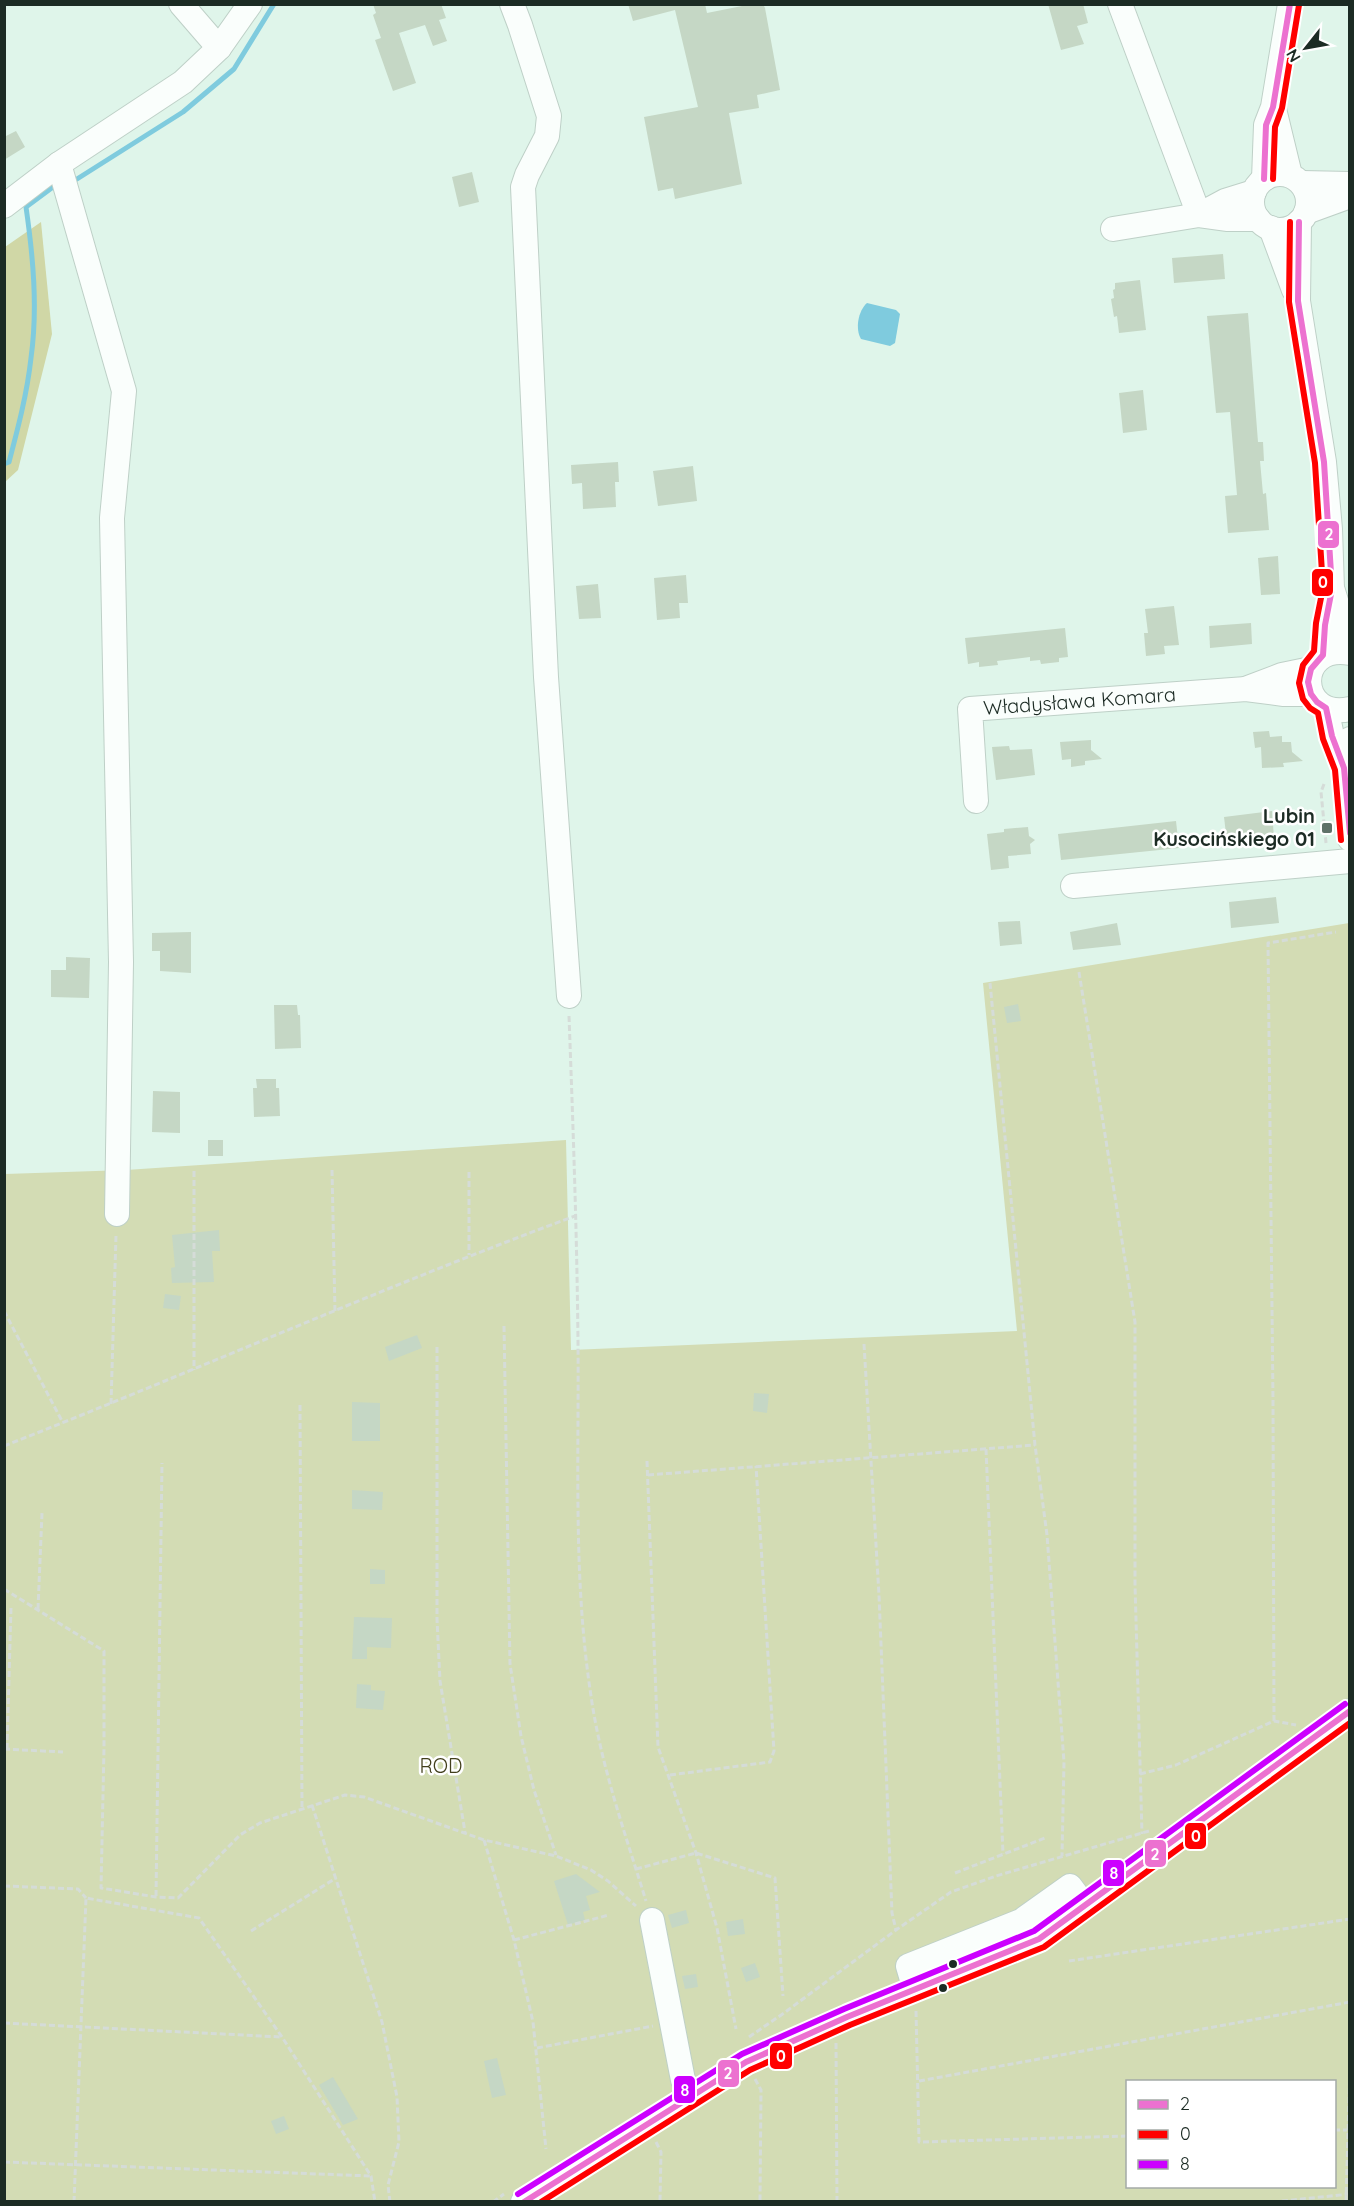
<svg xmlns="http://www.w3.org/2000/svg" width="1354" height="2206" viewBox="0 0 1354 2206" font-family="Quicksand,sans-serif">
	<style>
		.green { fill: #d3dcb4; fill-rule: evenodd }
		.forest { fill: #d0d7a6 }
		.water { fill: #7fcbde }
		.lines { fill: none; stroke-linecap: round; stroke-linejoin: round }
		.stream { stroke: #7fcbde; stroke-width: 5 }
		.building { fill: #c5d7c5 }
		.minor-casing { stroke: #bed0c7; stroke-width: 26 }
		.path { stroke: #d5dcd8; stroke-width: 3; stroke-dasharray: 6 3; stroke-linecap: butt }
		.minor { stroke: #fafefc; stroke-width: 24 }
		.bus-1-casing { stroke: #fff; stroke-width: 10 }
		.bus-2-casing { stroke: #fff; stroke-width: 10 }
		.bus-3-casing { stroke: #fff; stroke-width: 10 }
		.bus-1 { stroke: #ec71d0; stroke-width: 6 }
		.bus-2 { stroke: #f00; stroke-width: 6 }
		.bus-3 { stroke: #c0f; stroke-width: 6 }
		.poi-dot { fill: #607269; stroke: #fff; stroke-width: 2 }
		.bus-dot { fill: #1c2b24; stroke: #fff; stroke-width: 2 }
		.labels { text-anchor: middle; stroke-width: 5; stroke-linejoin: round; paint-order: stroke }
		.street-label { font-size: 20px; fill: #1c2b24; stroke: #fff }
		.poi-label { font-size: 20px; font-weight: bold; fill: #1c2b24; stroke: #fff; text-anchor: end }
		.park-label { font-size: 20px; fill: #423f1c; stroke: #fff }
		.line-badge { stroke: #fff; stroke-width: 2 }
		.badge-label { font-size: 16px; text-anchor: middle; font-weight: bold; fill: #fff }
	</style>
	<rect width="100%" height="100%" fill="#dff5ea"/>
	<path class="green" d="M1349,923V2201L5,2202V1174L126,1170L566,1140L571,1350L1017,1331L983,983ZM1128,2082H1334V2186H1128Z"/>
	<path class="forest" d="M41,222L52,334L18,470L5,482V247Z"/>
	<path class="water" d="M867,303L896,310L900,314L895,343L890,346L861,339C855,329 858,311 867,303Z"/>
	<g class="lines">
		<g class="stream">
			<path d="M77,179L183,112L234,69L274,4"/>
			<path d="M4,464L9,462C18,428 27,394 31,358C38,308 33,256 26,207L57,184"/>
		</g>
	</g>
	<g class="building">
		<path d="M373,4H441L446,18L439,20L447,41L433,46L425,25L399,33L416,83L393,91L375,40L381,38L373,15L376,13Z"/>
		<path d="M628,4H705L707,13L752,4H763L765,8L780,90L757,95L759,108L729,113L742,184L675,199L673,188L658,191L644,117L698,107L675,10L633,21Z"/>
		<path d="M1048,4H1083L1088,23L1077,26L1084,44L1061,50Z"/>
		<path d="M16,131L25,147L4,160V137Z"/>
		<path d="M472,172L479,202L459,207L452,177Z"/>
		<path d="M1223,254L1225,279L1174,283L1172,258Z"/>
		<path d="M1140,280L1146,330L1119,333L1117,316L1114,317L1111,299L1114,298L1113,290L1115,289V283Z"/>
		<path d="M1248,313L1258,442H1263L1264,461H1260L1263,494L1266,493L1269,530L1228,533L1225,496L1237,495L1230,412L1216,413L1207,316Z"/>
		<path d="M1143,390L1147,430L1123,433L1119,393Z"/>
		<path d="M618,462L619,482H615L616,507L583,509L582,483L572,484L571,465Z"/>
		<path d="M693,466L697,501L658,506L653,471Z"/>
		<path d="M1278,556L1280,594L1261,595L1258,558Z"/>
		<path d="M686,575L688,603H679L680,618L657,620L654,578Z"/>
		<path d="M598,584L601,618L579,619L576,586Z"/>
		<path d="M1174,606L1179,645L1164,646L1165,654L1146,656L1144,633H1148L1145,609Z"/>
		<path d="M1251,623L1252,644L1210,648L1209,626Z"/>
		<path d="M1065,628L1068,657L1059,658V662L1041,664L1040,660L1030,661V657L997,661L998,665L979,667V662L968,664L965,638Z"/>
		<path d="M1269,731L1270,737L1282,736V742H1291L1292,752L1303,761L1283,763L1284,767L1262,768L1261,747L1255,748L1253,732Z"/>
		<path d="M1091,740V750L1102,759L1085,761V765L1071,767V759L1062,760L1060,742Z"/>
		<path d="M1009,746L1010,750L1032,749L1035,775L996,780L992,747Z"/>
		<path d="M1272,811L1274,838L1227,842L1224,817Z"/>
		<path d="M1176,821L1179,848L1061,860L1058,834Z"/>
		<path d="M1028,827L1029,836L1035,840L1030,844L1031,854L1008,856L1009,868L991,870L987,834L1004,832V829Z"/>
		<path d="M1276,897L1279,923L1231,928L1229,902Z"/>
		<path d="M1020,921L1022,944L1000,946L998,922Z"/>
		<path d="M1117,923L1121,945L1073,950L1070,932Z"/>
		<path d="M191,932V973L160,971V951H152V933Z"/>
		<path d="M66,957L90,958L89,998L51,997V970H66Z"/>
		<path d="M1018,1004L1021,1021L1007,1023L1004,1007Z"/>
		<path d="M274,1005H297L298,1015H300L301,1048L275,1049Z"/>
		<path d="M256,1079H276V1088H279L280,1116L254,1117L253,1088H257Z"/>
		<path d="M153,1091L180,1092V1133L152,1132Z"/>
		<rect x="208" y="1140" width="15" height="16"/>
		<path d="M219,1230L220,1251H212L214,1282L172,1283L171,1268L175,1267L172,1235Z"/>
		<path d="M165,1294L181,1296L179,1310L163,1308Z"/>
		<path d="M417,1335L422,1348L389,1361L385,1347Z"/>
		<path d="M754,1393L769,1394L767,1413L753,1411Z"/>
		<path d="M352,1402L380,1403V1441H352Z"/>
		<path d="M352,1490L383,1492L382,1510L352,1509Z"/>
		<path d="M370,1569L385,1570V1584H370Z"/>
		<path d="M354,1617L392,1618L391,1648L367,1647V1659H352Z"/>
		<path d="M357,1684L371,1685V1690L385,1691L383,1710L356,1708Z"/>
		<path d="M576,1874L600,1892L586,1896L590,1910L583,1912L585,1920L568,1925L554,1881Z"/>
		<path d="M686,1910L689,1923L672,1928L668,1915Z"/>
		<path d="M743,1919L745,1934L728,1936L726,1922Z"/>
		<path d="M755,1963L760,1977L746,1982L741,1968Z"/>
		<path d="M696,1974L698,1987L685,1989L682,1976Z"/>
		<path d="M497,2058L506,2095L492,2098L484,2061Z"/>
		<path d="M333,2077L358,2119L343,2125L319,2085Z"/>
		<path d="M284,2116L289,2129L276,2134L271,2121Z"/>
	</g>
	<g class="lines">
		<g class="minor-casing">
			<g id="minor">
				<path d="M181,4L219,48"/>
				<path d="M512,4L520,25L549,116L547,136L527,175L523,187L546,677L569,996"/>
				<path d="M1120,4L1199,215"/>
				<path d="M1274,109L1290,175"/>
				<path d="M59,164L124,391L112,518L121,962L117,1214"/>
				<circle cx="1280" cy="202" r="28"/>
				<path d="M1264,179L1266,125L1273,107L1290,4"/>
				<path d="M1302,183L1350,184"/>
				<path d="M4,206L59,164L183,82L219,48L250,4"/>
				<path d="M1306,212L1350,196"/>
				<path d="M1199,215L1225,201L1254,192"/>
				<path d="M1299,222L1298,301L1324,462L1330,529L1332,589L1325,625L1323,655"/>
				<path d="M1271,228L1294,290"/>
				<path d="M1113,229L1199,215L1228,219H1258"/>
				<path d="M1333,591L1350,646"/>
				<path d="M1350,653C1294,643 1297,721 1350,709"/>
				<path d="M1248,688L1282,675L1311,669"/>
				<path d="M1326,708L1332,736L1344,768"/>
				<path d="M1350,739L1344,768L1350,839"/>
				<path id="s1" d="M976,801L970,709L1246,689L1284,694H1311"/>
				<path d="M1073,886L1350,861"/>
				<path d="M652,1920L683,2080L692,2096"/>
				<path d="M915,1990L908,1966L1021,1921L1070,1886L1085,1906"/>
				<path d="M523,2202L746,2062L847,2017L1025,1946L1039,1939L1350,1711"/>
			</g>
		</g>
		<g class="path">
			<path d="M1324,784L1321,792L1326,843"/>
			<path d="M1079,972L1135,1322V1584L1142,1834"/>
			<path d="M990,983L1035,1445L1047,1535L1064,1762L1062,1856"/>
			<path d="M569,1016C573,1125 577,1234 578,1343C579,1460 573,1579 591,1696C601,1766 625,1833 646,1901"/>
			<path d="M332,1170L335,1312"/>
			<path d="M194,1171V1370"/>
			<path d="M469,1172V1255"/>
			<path d="M4,1311L63,1423"/>
			<path d="M504,1326L510,1664L521,1736L534,1790L556,1855"/>
			<path d="M864,1344L879,1595L892,1913L896,1930"/>
			<path d="M437,1347V1619L440,1681L465,1832"/>
			<path d="M111,1404L116,1235"/>
			<path d="M300,1405L302,1808"/>
			<path d="M4,1446C195,1371 383,1287 575,1216"/>
			<path d="M986,1449L1003,1854"/>
			<path d="M647,1461L658,1747L696,1853L717,1928L736,2029"/>
			<path d="M648,1475L1035,1445"/>
			<path d="M4,1589L104,1651V1748L101,1888L156,1897L178,1898L240,1835L260,1823L345,1795L364,1797L484,1840L556,1856L591,1870L608,1881L636,1906"/>
			<path d="M38,1609L42,1513"/>
			<path d="M1274,1721L1273,1400L1268,943L1336,932"/>
			<path d="M4,1749L63,1752"/>
			<path d="M7,1749L11,1607"/>
			<path d="M1140,1774L1176,1765L1274,1721L1296,1725"/>
			<path d="M670,1775L770,1762L774,1751L756,1466"/>
			<path d="M312,1805L382,2022L397,2097L399,2142L388,2185L390,2202"/>
			<path d="M484,1840L514,1940L533,2022L546,2149"/>
			<path d="M636,1869L696,1853L775,1878L783,1996"/>
			<path d="M955,1873L1045,1838"/>
			<path d="M4,1886L78,1889L86,1898"/>
			<path d="M156,1896L162,1463"/>
			<path d="M251,1931L336,1878"/>
			<path d="M514,1940L609,1915"/>
			<path d="M1069,1961L1350,1919"/>
			<path d="M916,2011L919,2142L1128,2136"/>
			<path d="M4,2023L282,2037"/>
			<path d="M749,2037L784,2013L896,1930L951,1892L996,1876L1149,1831"/>
			<path d="M836,2043L837,2202"/>
			<path d="M537,2048L653,2026"/>
			<path d="M755,2079L761,2090L760,2202"/>
			<path d="M919,2081L1350,2002"/>
			<path d="M1334,2130H1347"/>
			<path d="M656,2142L661,2152L660,2202"/>
			<path d="M4,2162L371,2176"/>
			<path d="M74,2202L86,1898L199,1918L282,2037L371,2176L375,2202"/>
			<path d="M493,2202L504,2194"/>
			<path d="M1273,2202L1350,2194"/>
			<path d="M1346,2202L1350,2063"/>
		</g>
		<use href="#minor" class="minor"/>
		<g class="bus-1-casing">
			<g id="bus-1">
				<path d="M1264,179L1266,125L1273,107L1290,4"/>
				<path d="M1299,222L1298,301L1324,462L1332,589L1325,625L1323,655L1311,669L1308,682L1311,694L1317,702L1326,708L1332,736L1344,768L1350,833"/>
				<path d="M524,2202L746,2062L847,2017L1039,1939L1350,1711"/>
			</g>
		</g>
		<g class="bus-2-casing">
			<g id="bus-2">
				<path d="M1273,179L1275,127L1282,108L1299,5"/>
				<path d="M1290,222L1289,302L1315,463L1323,588L1316,623L1314,651L1303,665L1299,683L1303,699L1310,708L1318,713L1323,739L1335,770L1341,840"/>
				<path d="M541,2202L750,2070L850,2025L1044,1947L1350,1723"/>
			</g>
		</g>
		<g class="bus-3-casing">
			<path id="bus-3" d="M518,2194L742,2054L844,2009L1034,1931L1345,1704"/>
		</g>
		<use href="#bus-1" class="bus-1"/>
		<use href="#bus-2" class="bus-2"/>
		<use href="#bus-3" class="bus-3"/>
	</g>
	<rect class="poi-dot" x="1321" y="822" width="12" height="12" rx="3"/>
	<g class="bus-dot">
		<circle cx="953" cy="1964" r="5"/>
		<circle cx="943" cy="1988" r="5"/>
	</g>
	<g class="labels">
		<g class="street-label">
			<text dy="7" stroke="none"><textPath href="#s1" startOffset="202">Władysława Komara</textPath></text>
		</g>
		<g class="poi-label">
			<text x="1315" y="823">Lubin<tspan x="1315" dy="23">Kusocińskiego 01</tspan></text>
		</g>
		<g class="park-label">
			<text x="441" y="1773">ROD</text>
		</g>
	</g>
	<g class="line-badge">
		<rect x="1317" y="520" width="23" height="29" rx="6" fill="#ec71d0"/>
		<rect x="1311" y="568" width="23" height="29" rx="6" fill="#f00"/>
		<rect x="1184" y="1822" width="23" height="28" rx="6" fill="#f00"/>
		<rect x="1144" y="1839" width="23" height="29" rx="6" fill="#ec71d0"/>
		<rect x="1102" y="1859" width="23" height="28" rx="6" fill="#c0f"/>
		<rect x="769" y="2042" width="24" height="28" rx="6" fill="#f00"/>
		<rect x="717" y="2059" width="23" height="29" rx="6" fill="#ec71d0"/>
		<rect x="673" y="2075" width="23" height="29" rx="6" fill="#c0f"/>
	</g>
	<g class="badge-label">
		<text x="1329" y="540">2</text>
		<text x="1323" y="588">0</text>
		<text x="1196" y="1842">0</text>
		<text x="1155" y="1860">2</text>
		<text x="1114" y="1879">8</text>
		<text x="781" y="2062">0</text>
		<text x="728" y="2079">2</text>
		<text x="685" y="2096">8</text>
	</g>
	<rect width="1354" height="2206" fill="none" stroke="#1c2b24" stroke-width="12"/>
	<rect x="1126" y="2080" width="210" height="108" fill="#ffffff" stroke="#a4aaa7" stroke-width="1.5"/>
	<rect x="1138" y="2100" width="30" height="9" fill="#ec71d0" stroke="#a4aaa7" stroke-width="1.5"/>
	<text x="1180" y="2110" font-size="18" fill="#1c2b24">2</text>
	<rect x="1138" y="2130" width="30" height="9" fill="#ff0000" stroke="#a4aaa7" stroke-width="1.5"/>
	<text x="1180" y="2140" font-size="18" fill="#1c2b24">0</text>
	<rect x="1138" y="2160" width="30" height="9" fill="#cc00ff" stroke="#a4aaa7" stroke-width="1.5"/>
	<text x="1180" y="2170" font-size="18" fill="#1c2b24">8</text>
	<g transform="translate(1306 48) rotate(239)" stroke="#ffffff" stroke-width="4.5" paint-order="stroke">
	<path d="M0-4.5L10 22L0 15L-10 22Z" fill="#1c2b24"/>
	<text y="-9" font-size="16" font-weight="bold" text-anchor="middle" fill="#1c2b24">N</text>
	</g>
</svg>
